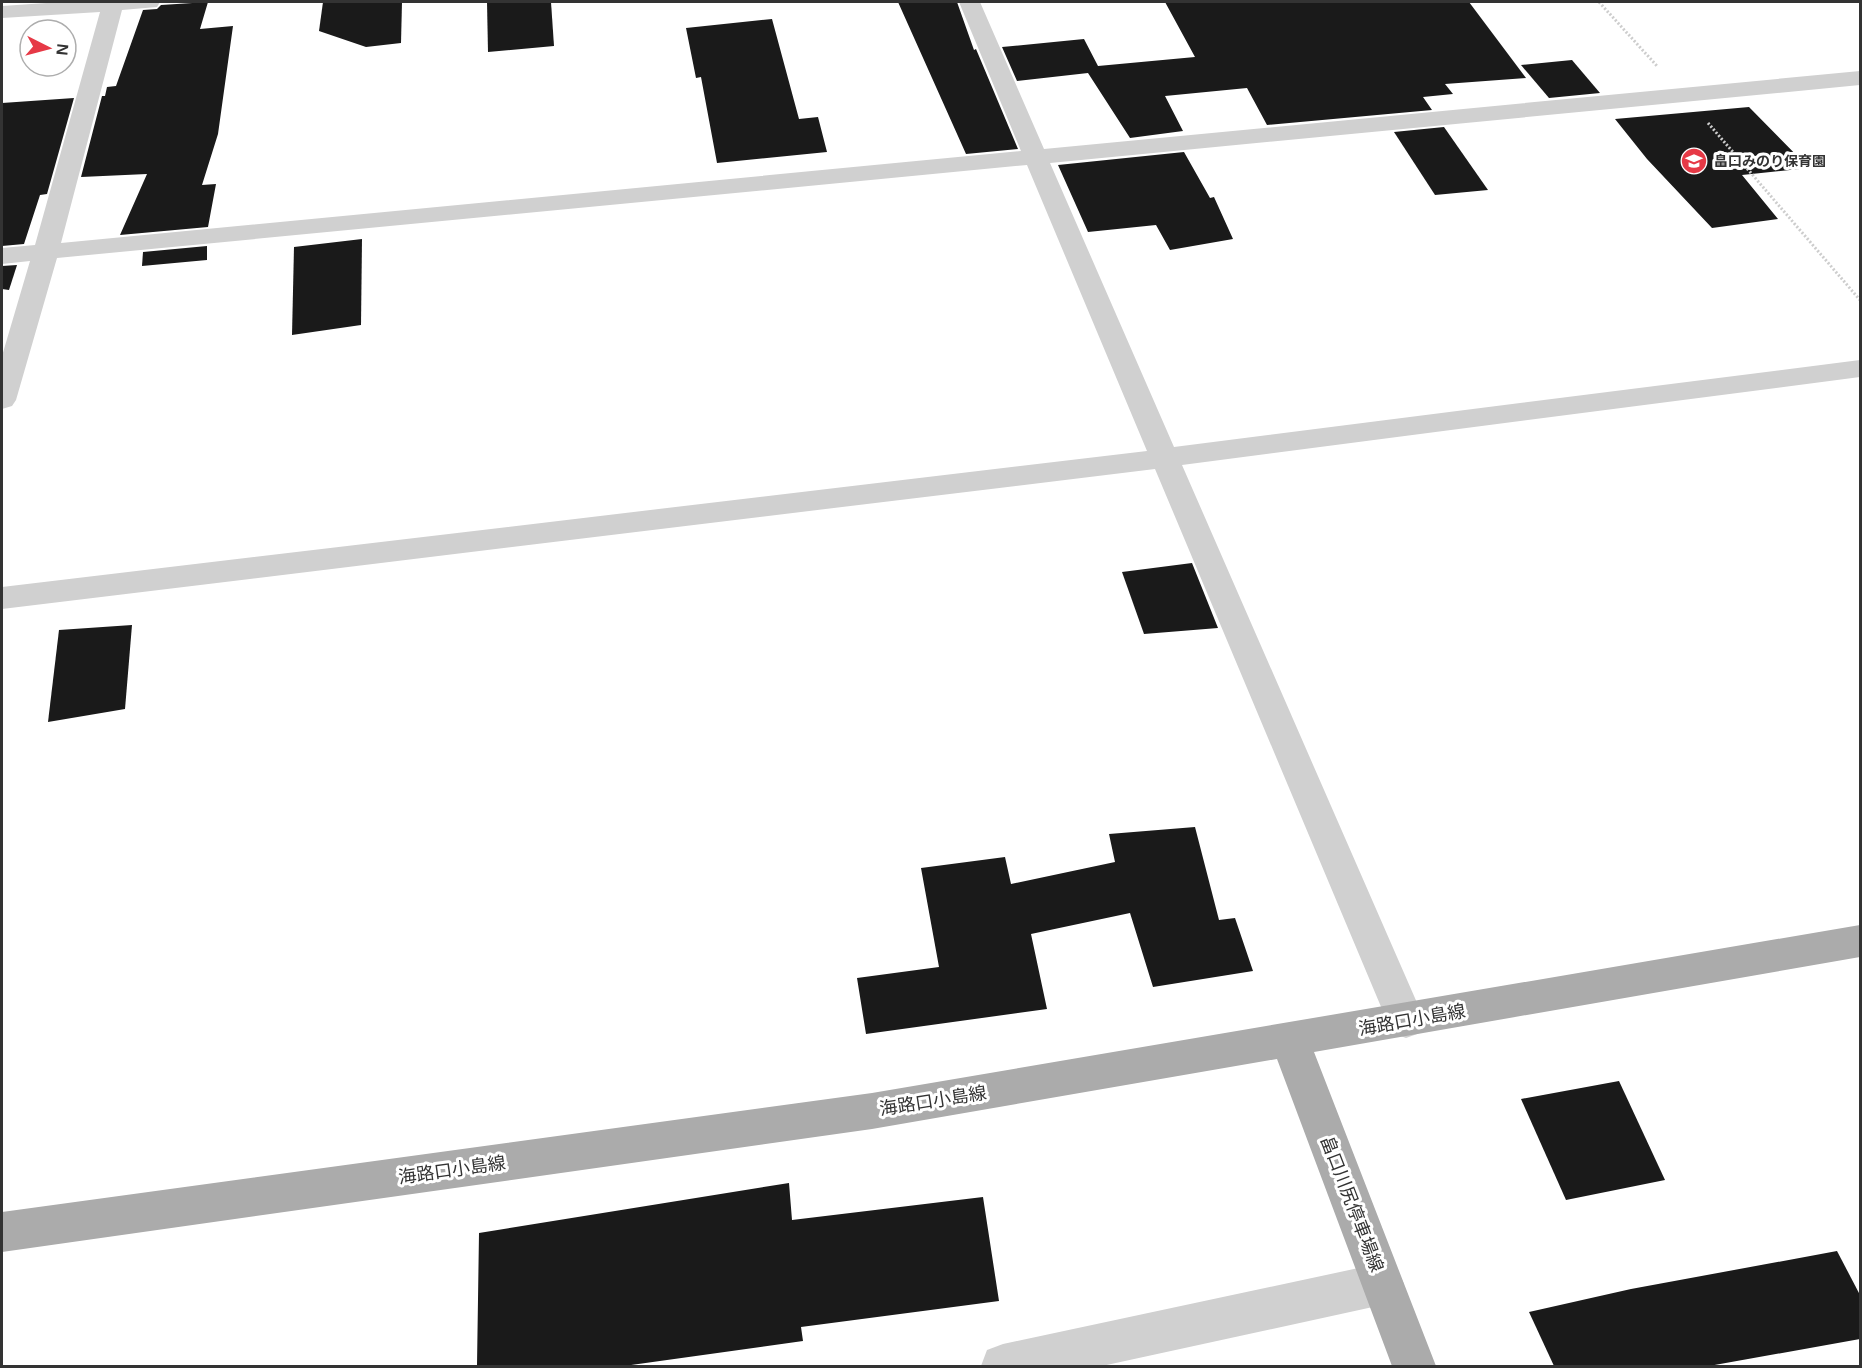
<svg xmlns="http://www.w3.org/2000/svg" width="1862" height="1368" viewBox="0 0 1862 1368" font-family="Helvetica,'Noto Sans JP',sans-serif">
	<style>
		.building { fill: #1a1a1a }
		.lines { fill: none; stroke-linecap: round; stroke-linejoin: round }
		.path { stroke: #cdcdcd; stroke-width: 3; stroke-dasharray: 2 2; stroke-linecap: butt }
		.minor { fill: #d0d0d0; fill-rule: evenodd }
		.major { fill: #ababab; fill-rule: evenodd }
		.labels { text-anchor: middle; stroke-width: 6; stroke-linejoin: round; paint-order: stroke }
		.far-poi-label { font-size: 14px; font-weight: bold; fill: #333; stroke: #fff; text-anchor: start }
		.near-street-label { font-size: 18px; fill: #333; stroke: #fff }
	</style>
	<rect width="100%" height="100%" fill="#fff"/>
	<g class="building">
		<path d="M208,2L200,29L233,26L218,134L202,185L216,184L208,227L120,235L147,174L81,177L102,96H105L107,87L116,86L143,10L157,9L161,5Z"/>
		<path d="M323,2H402L401,43L366,47L319,31Z"/>
		<path d="M487,2H551L554,46L488,52Z"/>
		<path d="M898,2H957L974,50L976,49L1018,149L966,154Z"/>
		<path d="M1165,2H1469L1526,78L1445,84L1453,94L1423,97L1432,110L1267,125L1247,88L1165,96L1183,131L1130,138L1088,73L1017,81L1002,47L1084,39L1098,66L1195,57Z"/>
		<path d="M772,19L799,119L818,117L827,152L717,163L701,77L696,78L686,28Z"/>
		<path d="M1572,60L1600,93L1549,98L1521,65Z"/>
		<path d="M74,98L47,194L40,195L24,244L2,246V103Z"/>
		<path d="M1749,107L1809,168L1742,175L1778,219L1712,228L1647,159L1615,119Z"/>
		<path d="M1444,127L1488,190L1435,195L1394,132Z"/>
		<path d="M1184,152L1210,198L1214,197L1233,239L1170,250L1156,225L1088,232L1058,165Z"/>
		<path d="M362,239L361,325L292,335L294,247Z"/>
		<path d="M207,246V260L142,266L143,252Z"/>
		<path d="M17,265L9,290L2,289V266Z"/>
		<path d="M1192,563L1218,628L1144,634L1122,572Z"/>
		<path d="M132,625L125,709L48,722L59,630Z"/>
		<path d="M1195,827L1219,920L1235,918L1253,971L1153,987L1130,913L1031,934L1047,1009L866,1034L857,978L939,967L921,868L1005,857L1011,884L1115,862L1109,834Z"/>
		<path d="M1619,1081L1665,1180L1566,1200L1521,1099Z"/>
		<path d="M789,1183L792,1220L983,1197L999,1301L801,1327L803,1341L624,1366H477L479,1233Z"/>
		<path d="M1837,1251L1860,1295V1339L1709,1366H1554L1529,1312L1631,1289Z"/>
	</g>
	<g class="lines">
		<g class="path">
			<path d="M1599,2L1657,66"/>
			<path d="M1708,123L1860,300"/>
		</g>
		<g class="minor">
			<path d="M61,2H160L157,7L122,10L61,243L1021,151L959,2H980L1044,149L1860,71V85L1050,163L1174,447L1860,360V377L1182,465L1425,1021L1420,1033L1406,1038L1392,1033L1387,1021L1155,469L2,609V587L1147,451L1027,165L57,258L16,400L12,406L2,409V356L30,261L2,264V248L35,245L100,12L2,18V6Z"/>
			<path d="M1382,1263L1397,1269L1404,1284L1397,1299L1382,1305L1102,1366H981L987,1350L1003,1344Z"/>
		</g>
		<path class="major" d="M1860,925V957L1314,1052L1436,1366H1392L1277,1059L872,1129L2,1252V1212L872,1093Z"/>
	</g>
	<defs>
		<g id="school-disc" transform="scale(1.35)"><circle r="9.5" fill="#e63946" stroke="#fff"/><path d="M0-5L7-2L0 1L-7-2ZM-4 1L0 2.5L4 1V4Q0 6-4 4Z" fill="#fff"/></g>
	</defs>
	<g fill-rule="evenodd">
		<use href="#school-disc" x="1694" y="161"/>
	</g>
	<g class="labels">
		<g class="far-poi-label">
			<text x="1714" y="166">畠口みのり保育園</text>
		</g>
		<g class="near-street-label">
			<text transform="translate(1412 1020) rotate(-10)" y="6">海路口小島線</text>
			<text transform="translate(933 1101) rotate(-9)" y="6">海路口小島線</text>
			<text transform="translate(452 1170) rotate(-8)" y="6">海路口小島線</text>
			<text transform="translate(1352 1204) rotate(69)" y="6">畠口川尻停車場線</text>
		</g>
	</g>
	<rect width="1862" height="1368" fill="none" stroke="#333333" stroke-width="6"/>
	<g transform="translate(48 48) rotate(96)"><circle r="28" fill="#ffffff" stroke="#adadad" stroke-width="1.5"/>
	<path d="M0-4.5L10 22L0 15L-10 22Z" fill="#e63946"/>
	<text y="-9" font-size="16" font-weight="bold" text-anchor="middle" fill="#333333">N</text>
	</g>
</svg>
